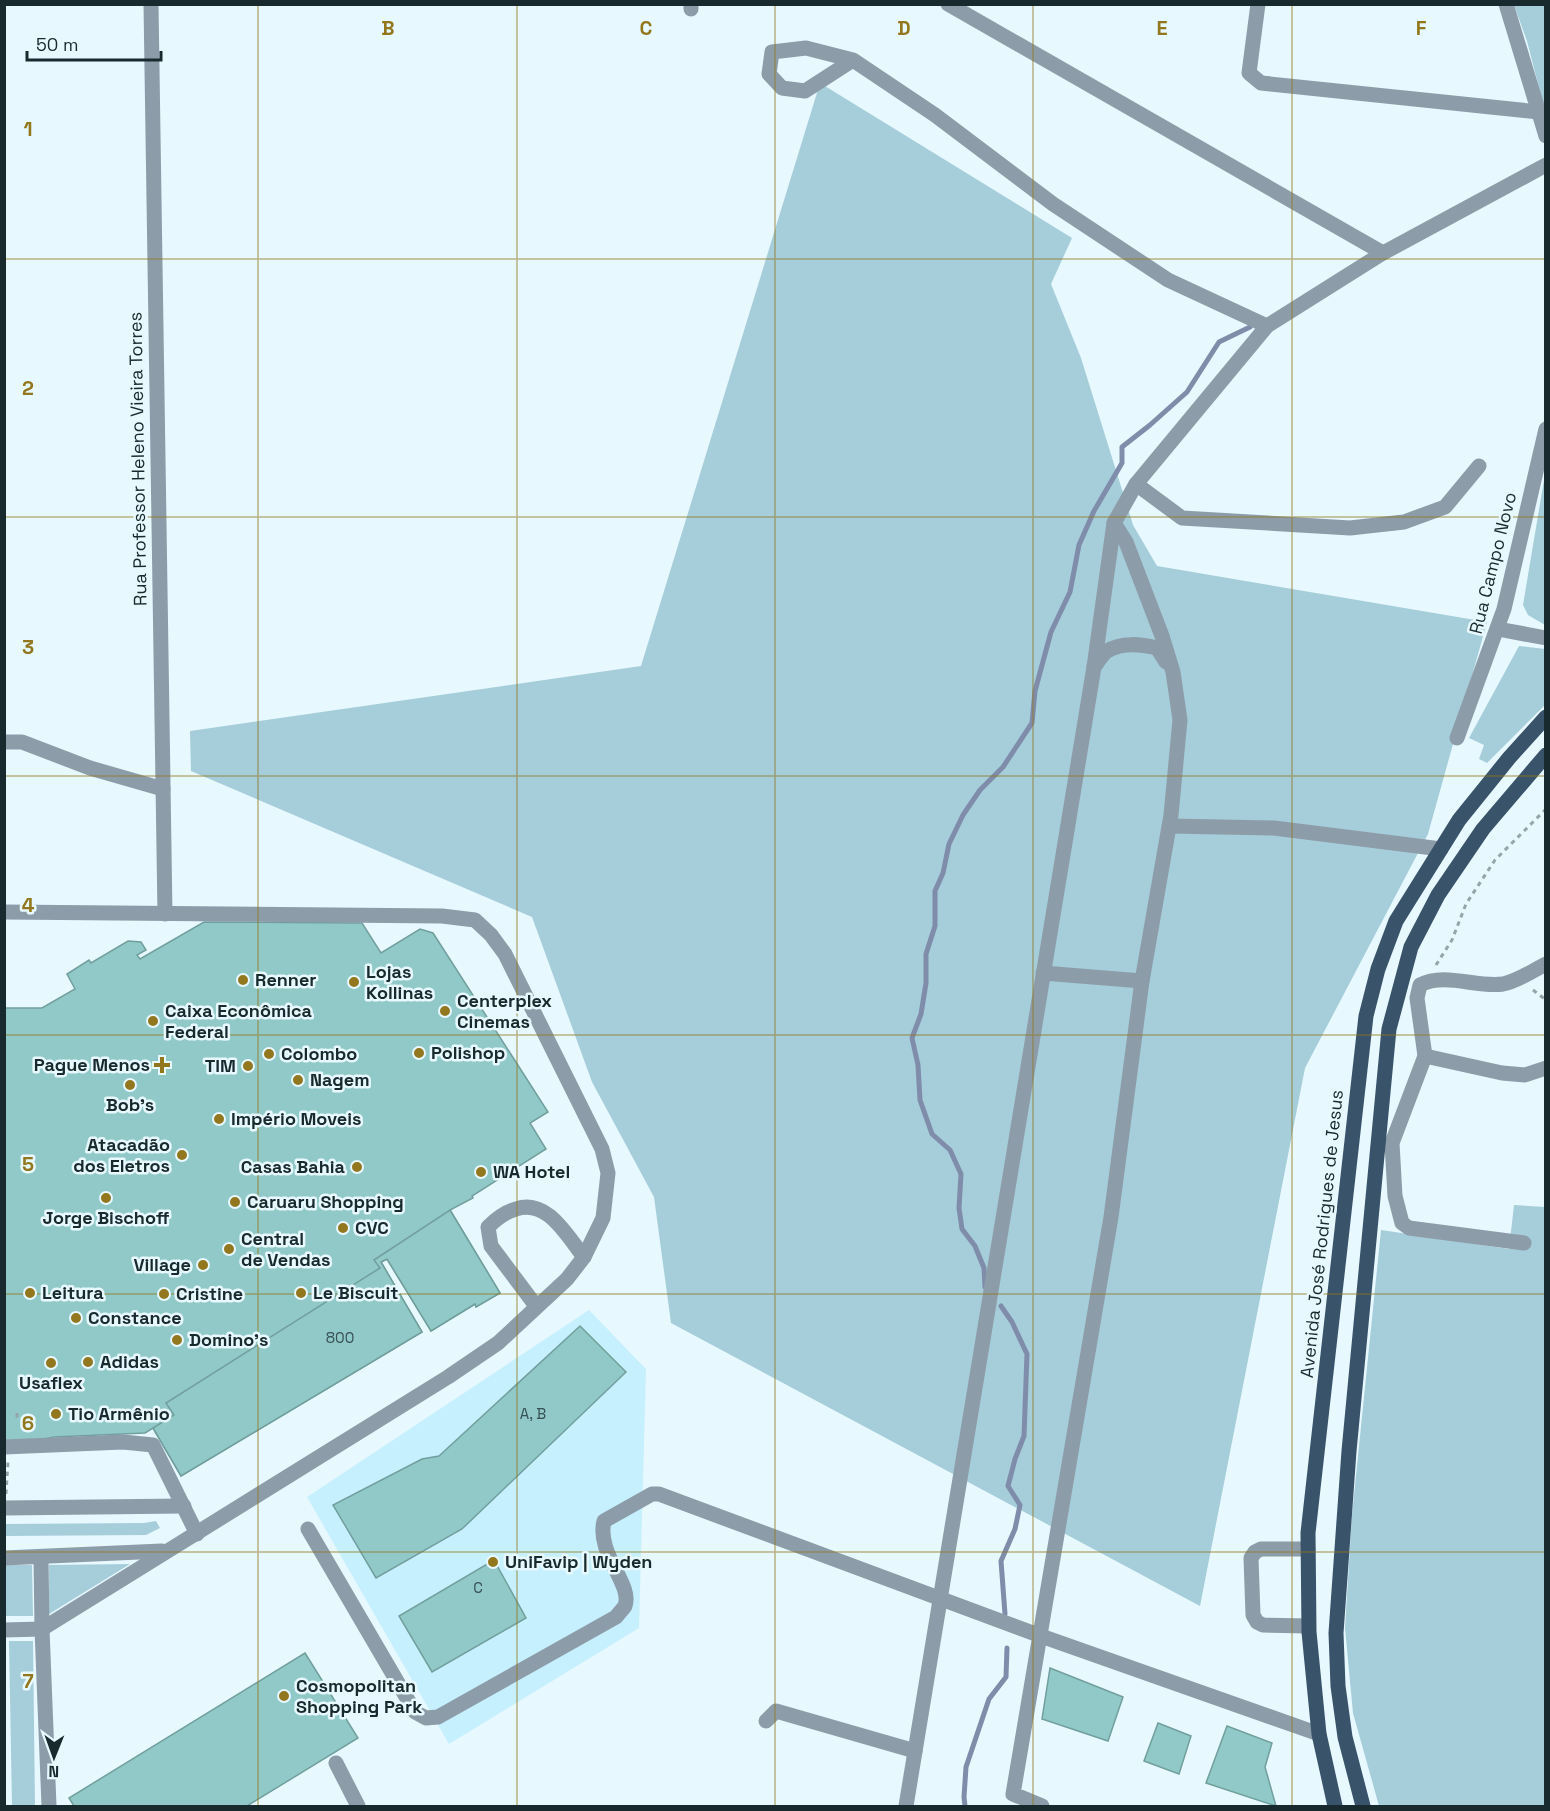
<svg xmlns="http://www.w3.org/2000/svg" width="1550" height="1811" viewBox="0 0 1550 1811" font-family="'Space Grotesk',sans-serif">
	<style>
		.built { fill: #c6f0fe }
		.green { fill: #a6cdda }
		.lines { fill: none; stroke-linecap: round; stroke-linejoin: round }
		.stream { stroke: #7f8daa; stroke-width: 5 }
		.building { fill: #91c9c8; stroke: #719f9e; stroke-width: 1.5 }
		.path { stroke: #94a5ab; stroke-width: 3; stroke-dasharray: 4.5 4.5; stroke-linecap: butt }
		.minor { stroke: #8d9ca9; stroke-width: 15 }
		.major { stroke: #39536a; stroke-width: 15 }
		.grid { fill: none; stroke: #92771e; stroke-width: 1.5; stroke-opacity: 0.55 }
		.poi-dot { fill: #92771e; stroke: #e7f8fe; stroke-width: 2 }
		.labels { text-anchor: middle; stroke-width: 5; stroke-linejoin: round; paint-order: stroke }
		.number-label { font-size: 15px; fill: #375255 }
		.street-label { font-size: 18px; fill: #192a2f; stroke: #e7f8fe }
		.poi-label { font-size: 18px; font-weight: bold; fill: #192a2f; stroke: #e7f8fe; text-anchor: start }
		.grid-label { font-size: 20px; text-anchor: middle; font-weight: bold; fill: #92771e; stroke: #e7f8fe; stroke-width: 5; stroke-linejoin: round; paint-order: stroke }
	</style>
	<rect width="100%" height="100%" fill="#e7f8fe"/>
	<path class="built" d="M589,1310L646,1369L639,1628L449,1744L307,1497Z"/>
	<g class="green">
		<path d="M1514,5H1545V111L1527,41Z"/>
		<path d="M820,83L1072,238L1051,284L1081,358L1133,525L1157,566L1487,622L1428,834L1305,1068L1200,1606L671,1323L654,1197L592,1082L532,917L191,771L190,731L641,666Z"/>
		<path d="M1545,474V625L1528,615L1523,605Z"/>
		<path d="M1519,646L1545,649V705L1487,763L1479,759L1484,745L1469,738Z"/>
		<path d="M1514,1205L1545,1207V1806H1379L1353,1713L1345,1628L1352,1515L1381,1230L1509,1249Z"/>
		<path d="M156,1521L160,1528L146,1535L5,1536V1524L144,1523Z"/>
		<path d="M130,1564L49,1614V1565Z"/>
		<path d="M5,1565H32L33,1616H6Z"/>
		<path d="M9,1641H33L35,1806H12Z"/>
	</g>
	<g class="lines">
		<g class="stream">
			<path d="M985,1287L984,1268L975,1246L962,1229L959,1208L961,1174L950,1150L932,1134L920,1100L918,1065L912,1038L921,1014L926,983V954L935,926V891L943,873L949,844L963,815L980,790L1003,767L1032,723L1035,691L1051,632L1070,592L1079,545L1094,511L1122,463V447L1150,425L1187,392L1219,342L1250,327"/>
			<path d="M1001,1306L1012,1322L1027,1354L1024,1436L1015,1459L1008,1486L1020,1505L1015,1529L1001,1561L1005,1614"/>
			<path d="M965,1806L964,1797L966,1767L989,1699L1006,1677L1007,1648"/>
		</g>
	</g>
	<g class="building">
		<path d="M204,922L362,923L381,953L420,929L433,933L548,1112L530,1123L546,1149L472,1196L473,1198L450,1210L500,1293L476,1307L475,1304L431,1331L387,1259L381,1262L422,1332L181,1476L153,1428L145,1433L54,1437L25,1443L4,1444V1008H42L75,989L67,974L89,960L91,963L128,941L141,942L146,950L137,955L140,959Z"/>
		<path d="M450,1210L500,1293L476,1307L475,1304L431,1331L387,1259L381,1262L422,1332L181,1476L153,1428L174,1415L166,1403L380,1268L374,1260Z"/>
		<path d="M580,1326L626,1372L462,1529L376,1578L333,1505L422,1459L439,1456Z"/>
		<path d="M494,1560L526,1618L432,1672L399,1616Z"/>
		<path d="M305,1653L358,1738L247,1806H74L69,1798Z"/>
		<path d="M1050,1668L1123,1697L1108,1741L1042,1719Z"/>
		<path d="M1158,1723L1191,1736L1179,1774L1144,1761Z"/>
		<path d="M1227,1726L1272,1743L1265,1767L1276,1806L1206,1783Z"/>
	</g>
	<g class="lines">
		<g class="path">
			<path d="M1436,965L1452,940L1466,904L1495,860L1546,809"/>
			<path d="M1533,990L1546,1000"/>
			<path d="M17,1413V1419"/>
			<path d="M6,1494L8,1461"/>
			<path d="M4,1599L5,1616"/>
		</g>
		<g class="minor">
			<path d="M151,4L165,914"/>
			<path d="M948,4L1383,253"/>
			<path d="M1258,4L1249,73L1261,83L1539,112"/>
			<path d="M1506,4L1546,136"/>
			<path d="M691,9V4"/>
			<path d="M853,60L805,91L782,88L769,74L772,52L806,48L853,60L935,115L1053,204L1168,280L1267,326"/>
			<path d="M1136,484L1182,518L1350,528L1404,522L1445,507L1479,466"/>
			<path d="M1498,629L1546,638"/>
			<path d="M1094,667C1098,662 1102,655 1107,651C1122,642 1140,644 1157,648L1166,662"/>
			<path d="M1457,738L1504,609L1546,429"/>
			<path d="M4,742H22L90,768L163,789"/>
			<path d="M1170,826L1274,828L1441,849"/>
			<path d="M4,912L442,916L475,920L491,935L505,954L602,1149L608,1173L603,1218L584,1257L567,1279L498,1343L448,1377L42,1629L4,1630"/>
			<path d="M1043,973L1142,981"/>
			<path d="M1425,1056L1502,1073L1525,1075L1546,1068"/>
			<path d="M1524,1243L1409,1228L1402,1223L1395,1196L1392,1143L1425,1056L1417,998L1420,985C1445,972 1477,988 1503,984C1518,981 1532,971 1546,964"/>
			<path d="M536,1306L491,1246L488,1227C496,1219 505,1212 516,1209C547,1198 567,1236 584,1257"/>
			<path d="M4,1447L123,1442L153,1445L197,1534"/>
			<path d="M4,1508L184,1506"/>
			<path d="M308,1529L415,1712L426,1718L438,1717L616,1617C619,1613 623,1609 625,1606C633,1584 596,1554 604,1521L652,1494H659L1041,1636L1319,1734"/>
			<path d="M1308,1549H1261L1255,1552L1251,1558L1253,1615L1257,1622L1263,1625L1308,1626"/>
			<path d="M41,1557L42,1629L49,1806"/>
			<path d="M4,1558L162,1551"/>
			<path d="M766,1721L776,1711L915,1751"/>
			<path d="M336,1763L358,1806"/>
			<path d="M906,1806L1094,667L1114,523"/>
			<path d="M1042,1806L1013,1794L1111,1217L1142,981L1171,815L1180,720L1173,672L1162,636L1126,542L1114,523L1136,484L1267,326L1383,253L1546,165"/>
		</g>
		<g class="major">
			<path d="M1335,1806L1319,1734L1309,1632L1308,1533L1366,1016L1378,969L1396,921L1459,820L1509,758L1546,717"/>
			<path d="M1363,1806L1345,1737L1338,1686L1336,1633L1349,1451L1389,1029L1411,947L1438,895L1483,829L1546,755"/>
		</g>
	</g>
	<path class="grid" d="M258,4V1806M517,4V1806M775,4V1806M1033,4V1806M1292,4V1806M4,259H1546M4,517H1546M4,776H1546M4,1035H1546M4,1294H1546M4,1552H1546"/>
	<g class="poi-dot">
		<circle cx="243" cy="980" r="6"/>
		<circle cx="354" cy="982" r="6"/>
		<circle cx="445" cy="1011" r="6"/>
		<circle cx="153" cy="1021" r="6"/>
		<circle cx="419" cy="1053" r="6"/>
		<circle cx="269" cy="1054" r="6"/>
		<path d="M159 1056h6v6h6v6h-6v6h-6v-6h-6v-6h6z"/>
		<circle cx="248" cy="1066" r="6"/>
		<circle cx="298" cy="1080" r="6"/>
		<circle cx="130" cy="1085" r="6"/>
		<circle cx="219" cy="1119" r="6"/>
		<circle cx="182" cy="1155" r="6"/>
		<circle cx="357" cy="1167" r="6"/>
		<circle cx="481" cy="1172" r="6"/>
		<circle cx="106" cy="1198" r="6"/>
		<circle cx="235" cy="1202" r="6"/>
		<circle cx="343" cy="1228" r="6"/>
		<circle cx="229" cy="1249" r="6"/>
		<circle cx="203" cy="1265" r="6"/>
		<circle cx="30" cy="1293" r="6"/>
		<circle cx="301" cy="1293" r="6"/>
		<circle cx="164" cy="1294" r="6"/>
		<circle cx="76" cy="1318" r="6"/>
		<circle cx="177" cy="1340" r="6"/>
		<circle cx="88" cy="1362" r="6"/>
		<circle cx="51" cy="1363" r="6"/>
		<circle cx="56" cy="1414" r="6"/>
		<circle cx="493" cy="1562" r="6"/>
		<circle cx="284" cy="1696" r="6"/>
	</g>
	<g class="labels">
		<g class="number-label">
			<text x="340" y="1343">800</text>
			<text x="533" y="1419">A, B</text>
			<text x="478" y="1593">C</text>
		</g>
		<g class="street-label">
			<text transform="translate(138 459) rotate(-91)" y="6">Rua Professor Heleno Vieira Torres</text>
			<text transform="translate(1493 563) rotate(-76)" y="6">Rua Campo Novo</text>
			<text transform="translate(1322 1234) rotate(-84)" y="6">Avenida José Rodrigues de Jesus</text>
		</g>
		<g class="poi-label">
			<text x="366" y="978">Lojas<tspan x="366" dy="21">Kollinas</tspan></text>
			<text x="255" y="986">Renner</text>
			<text x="457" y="1007">Centerplex<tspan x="457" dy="21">Cinemas</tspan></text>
			<text x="165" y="1017">Caixa Econômica<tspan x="165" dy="21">Federal</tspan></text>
			<text x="431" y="1059">Polishop</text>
			<text x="281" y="1060">Colombo</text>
			<text x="150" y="1071" text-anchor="end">Pague Menos</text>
			<text x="236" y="1072" text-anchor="end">TIM</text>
			<text x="310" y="1086">Nagem</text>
			<text x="130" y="1111" text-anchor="middle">Bob's</text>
			<text x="231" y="1125">Império Moveis</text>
			<text x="170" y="1151" text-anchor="end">Atacadão<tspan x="170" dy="21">dos Eletros</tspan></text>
			<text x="345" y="1173" text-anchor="end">Casas Bahia</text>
			<text x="493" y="1178">WA Hotel</text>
			<text x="247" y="1208">Caruaru Shopping</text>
			<text x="106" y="1224" text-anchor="middle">Jorge Bischoff</text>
			<text x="355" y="1234">CVC</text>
			<text x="241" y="1245">Central<tspan x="241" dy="21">de Vendas</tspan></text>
			<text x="191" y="1271" text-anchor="end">Village</text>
			<text x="42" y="1299">Leitura</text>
			<text x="313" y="1299">Le Biscuit</text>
			<text x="176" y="1300">Cristine</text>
			<text x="88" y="1324">Constance</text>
			<text x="189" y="1346">Domino's</text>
			<text x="100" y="1368">Adidas</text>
			<text x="51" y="1389" text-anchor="middle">Usaflex</text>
			<text x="68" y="1420">Tio Armênio</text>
			<text x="505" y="1568">UniFavip | Wyden</text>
			<text x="296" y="1692">Cosmopolitan<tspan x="296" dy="21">Shopping Park</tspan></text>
		</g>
	</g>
	<g class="grid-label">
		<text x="388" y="35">B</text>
		<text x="646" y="35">C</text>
		<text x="904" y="35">D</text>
		<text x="1162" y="35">E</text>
		<text x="1421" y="35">F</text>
		<text x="28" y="136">1</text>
		<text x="28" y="395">2</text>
		<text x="28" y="654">3</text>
		<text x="28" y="912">4</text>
		<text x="28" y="1171">5</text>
		<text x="28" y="1430">6</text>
		<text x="28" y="1688">7</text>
	</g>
	<rect width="1550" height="1811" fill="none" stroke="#192a2f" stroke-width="12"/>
	<g transform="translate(54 1757) rotate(181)" stroke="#e7f8fe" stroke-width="4.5" paint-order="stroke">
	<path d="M0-4.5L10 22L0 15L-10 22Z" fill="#192a2f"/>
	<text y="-9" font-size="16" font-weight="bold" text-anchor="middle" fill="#192a2f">N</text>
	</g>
	<path d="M27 51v9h134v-9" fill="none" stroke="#192a2f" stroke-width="3"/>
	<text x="36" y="51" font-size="18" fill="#192a2f" stroke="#e7f8fe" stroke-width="4.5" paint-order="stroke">50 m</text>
</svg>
